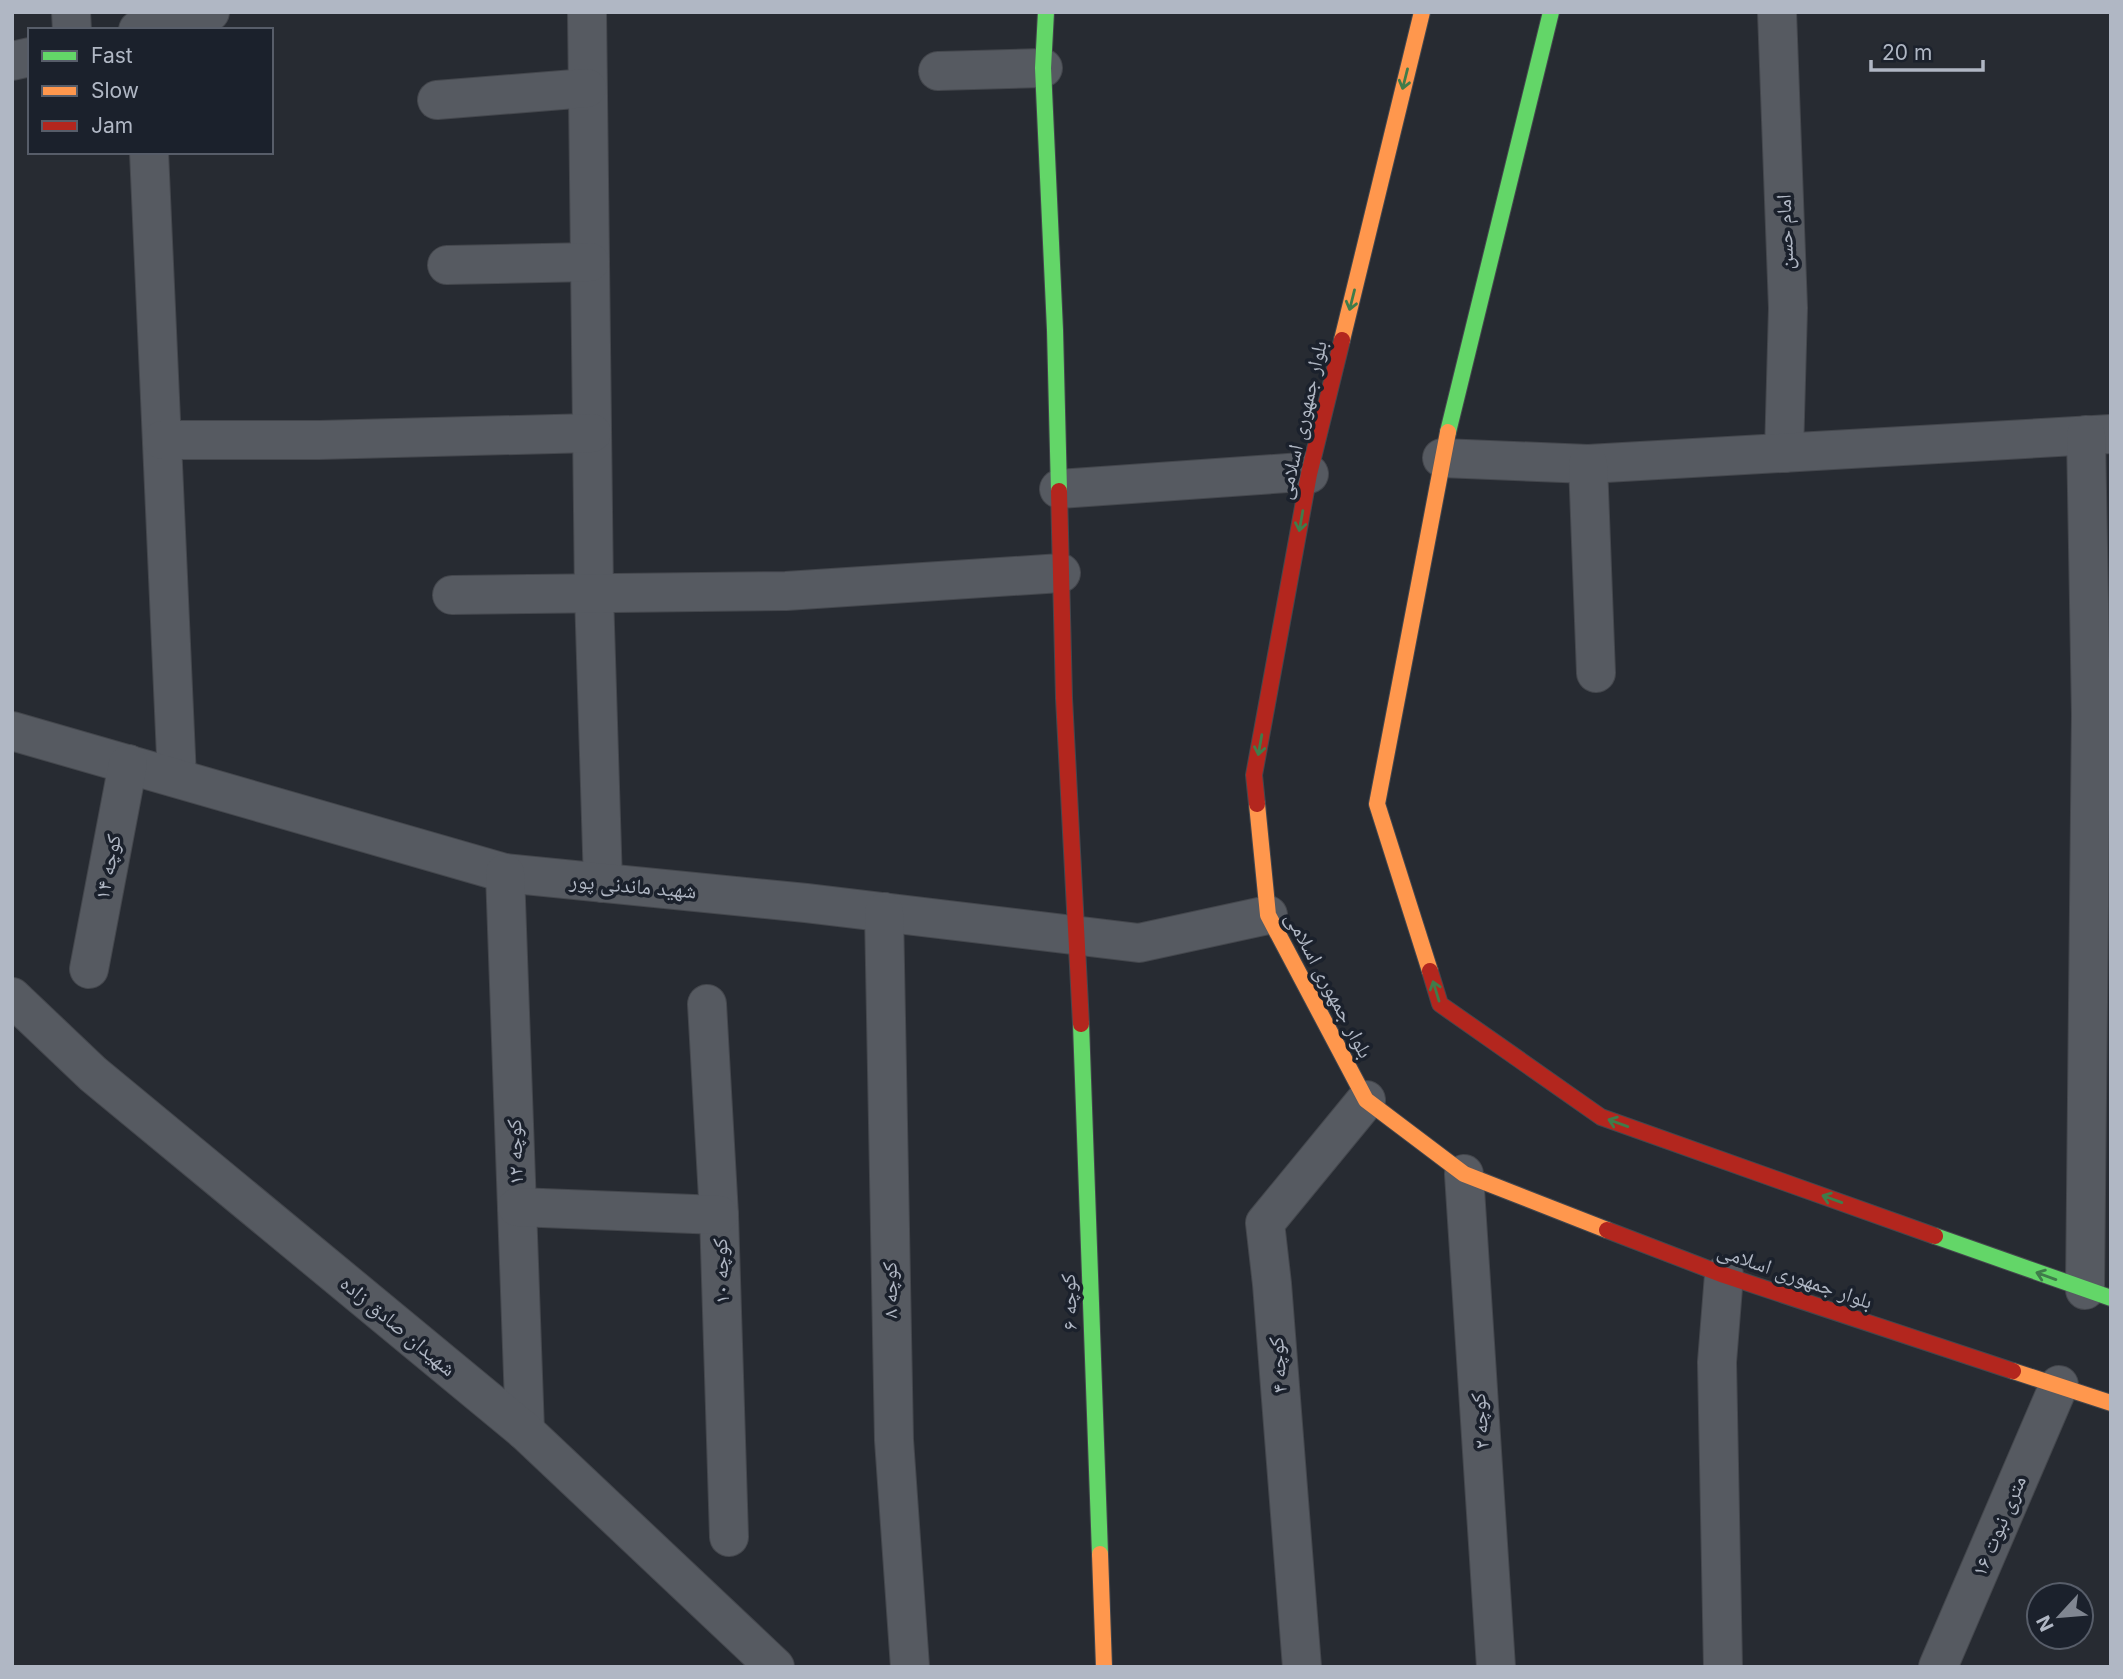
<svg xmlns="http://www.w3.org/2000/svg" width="2123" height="1679" viewBox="0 0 2123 1679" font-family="Inter,'Noto Naskh Arabic',sans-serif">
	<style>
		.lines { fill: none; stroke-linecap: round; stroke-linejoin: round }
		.street-casing { stroke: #44474d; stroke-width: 40 }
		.fast-casing { stroke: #44474d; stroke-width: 18 }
		.slow-casing { stroke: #44474d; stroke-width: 18 }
		.jam-casing { stroke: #44474d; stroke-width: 18 }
		.street { stroke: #565a61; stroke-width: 38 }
		.fast { stroke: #63d668; stroke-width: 16 }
		.slow { stroke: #ff974d; stroke-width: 16 }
		.jam { stroke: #b3261e; stroke-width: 16 }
		.oneway { stroke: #3f7c4a }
		.labels { text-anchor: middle; stroke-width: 7; stroke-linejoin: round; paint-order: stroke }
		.street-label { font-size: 21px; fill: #b0b7c4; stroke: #1b212c }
	</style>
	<rect width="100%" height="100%" fill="#272b32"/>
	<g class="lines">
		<g class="street-casing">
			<g id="street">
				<path d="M71,12L72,30"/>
				<path d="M587,12L594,594L603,883"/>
				<path d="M1777,12L1788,308L1784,453"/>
				<path d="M138,30L210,12"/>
				<path d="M12,61L30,57"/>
				<path d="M938,71L1043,68"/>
				<path d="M437,100L587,88"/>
				<path d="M149,152L177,778"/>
				<path d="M447,265L590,262"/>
				<path d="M162,440H319L592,433"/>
				<path d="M1442,458L1588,464L2111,434"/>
				<path d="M1588,464L1596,673"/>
				<path d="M1059,489L1302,472L1309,474"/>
				<path d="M452,595L786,591L1061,573"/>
				<path d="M12,731L505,873L806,903L1139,943L1268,915"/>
				<path d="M505,873L525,1431"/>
				<path d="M884,912L894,1440L910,1667"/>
				<path d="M89,969L128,764"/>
				<path d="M12,997L93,1074L525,1431L775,1667"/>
				<path d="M707,1004L719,1215L729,1537"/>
				<path d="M1464,1174L1496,1667"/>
				<path d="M517,1207L719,1215"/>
				<path d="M2085,1290L2091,715L2086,435"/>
				<path d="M1302,1667L1272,1284L1265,1223L1366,1100"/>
				<path d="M1723,1667L1717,1362L1724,1275"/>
				<path d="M1938,1667L2059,1385"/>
			</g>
		</g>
		<g class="fast-casing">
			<g id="fast">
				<path d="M1046,12L1043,68L1055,330L1059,491"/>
				<path d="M1448,432L1551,12"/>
				<path d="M1081,1024L1100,1554"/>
				<path d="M1935,1236L2111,1298"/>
			</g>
		</g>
		<g class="slow-casing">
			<g id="slow">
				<path d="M1342,340L1422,12"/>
				<path d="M1257,804L1268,915L1366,1100L1464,1174L1607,1230"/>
				<path d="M1430,971L1377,804L1448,432"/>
				<path d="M2013,1371L2111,1403"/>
				<path d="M1100,1554L1104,1667"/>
			</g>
		</g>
		<g class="jam-casing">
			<g id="jam">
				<path d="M1059,491L1064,698L1081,1024"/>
				<path d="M1257,804L1254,775L1309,474L1342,340"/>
				<path d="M1430,971L1440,1004L1601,1117L1935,1236"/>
				<path d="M1607,1230L1724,1275L2013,1371"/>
			</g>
		</g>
		<use href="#street" class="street"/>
		<use href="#fast" class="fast"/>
		<use href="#slow" class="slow"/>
		<use href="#jam" class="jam"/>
	</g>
	<defs><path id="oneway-shaft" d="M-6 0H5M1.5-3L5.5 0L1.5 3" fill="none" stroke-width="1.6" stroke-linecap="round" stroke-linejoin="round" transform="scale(1.75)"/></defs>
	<g class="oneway">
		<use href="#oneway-shaft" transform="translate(1405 79) rotate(104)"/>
		<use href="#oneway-shaft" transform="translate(1352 300) rotate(104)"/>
		<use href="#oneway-shaft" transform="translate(1301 521) rotate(100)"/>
		<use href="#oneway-shaft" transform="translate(1260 745) rotate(100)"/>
		<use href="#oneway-shaft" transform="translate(1436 991) rotate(-107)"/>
		<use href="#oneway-shaft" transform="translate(1618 1123) rotate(-160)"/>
		<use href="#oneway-shaft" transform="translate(1832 1199) rotate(-160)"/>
		<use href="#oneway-shaft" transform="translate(2046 1276) rotate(-160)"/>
	</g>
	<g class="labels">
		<g class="street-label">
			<text transform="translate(1785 232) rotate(-92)" y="7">امام حسن</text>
			<text transform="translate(1302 420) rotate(-77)" y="7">بلوار جمهوری اسلامی</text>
			<text transform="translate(108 867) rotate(-79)" y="7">کوچه ۱۴</text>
			<text transform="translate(633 886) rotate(5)" y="7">شهید ماندنی پور</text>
			<text transform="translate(1329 985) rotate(62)" y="7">بلوار جمهوری اسلامی</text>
			<text transform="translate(515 1152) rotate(-92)" y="7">کوچه ۱۲</text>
			<text transform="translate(721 1271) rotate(-92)" y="7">کوچه ۱۰</text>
			<text transform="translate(1795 1276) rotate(19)" y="7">بلوار جمهوری اسلامی</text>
			<text transform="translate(890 1290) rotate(-91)" y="7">کوچه ۸</text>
			<text transform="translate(1069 1302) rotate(-92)" y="7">کوچه ۶</text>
			<text transform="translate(398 1326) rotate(40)" y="7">شهیدان صادق زاده</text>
			<text transform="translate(1278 1365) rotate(-94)" y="7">کوچه ۴</text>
			<text transform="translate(1480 1421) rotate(-94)" y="7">کوچه ۲</text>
			<text transform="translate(1999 1526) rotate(-67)" y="7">۱۶ متری نبوت</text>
		</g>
	</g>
	<rect width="2123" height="1679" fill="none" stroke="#b0b7c4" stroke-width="28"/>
	<rect x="28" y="28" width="245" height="126" fill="#1b212c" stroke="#575d69" stroke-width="2"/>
	<rect x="42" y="51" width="35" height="10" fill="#63d668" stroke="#575d69" stroke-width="2"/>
	<text x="91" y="63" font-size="21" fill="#b0b7c4">Fast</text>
	<rect x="42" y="86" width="35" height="10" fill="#ff974d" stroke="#575d69" stroke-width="2"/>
	<text x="91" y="98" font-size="21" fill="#b0b7c4">Slow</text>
	<rect x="42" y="121" width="35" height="10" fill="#b3261e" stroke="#575d69" stroke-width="2"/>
	<text x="91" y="133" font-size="21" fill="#b0b7c4">Jam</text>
	<g transform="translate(2060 1616) rotate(244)"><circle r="33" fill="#1b212c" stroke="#575d69" stroke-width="2"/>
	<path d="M0-5L12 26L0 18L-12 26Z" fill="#808691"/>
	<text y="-10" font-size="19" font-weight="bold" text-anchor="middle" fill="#b0b7c4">N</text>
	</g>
	<path d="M1871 60v10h112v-10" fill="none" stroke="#b0b7c4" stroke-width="3.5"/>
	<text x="1882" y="60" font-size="21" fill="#b0b7c4" stroke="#1b212c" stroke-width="5" paint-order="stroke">20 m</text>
</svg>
